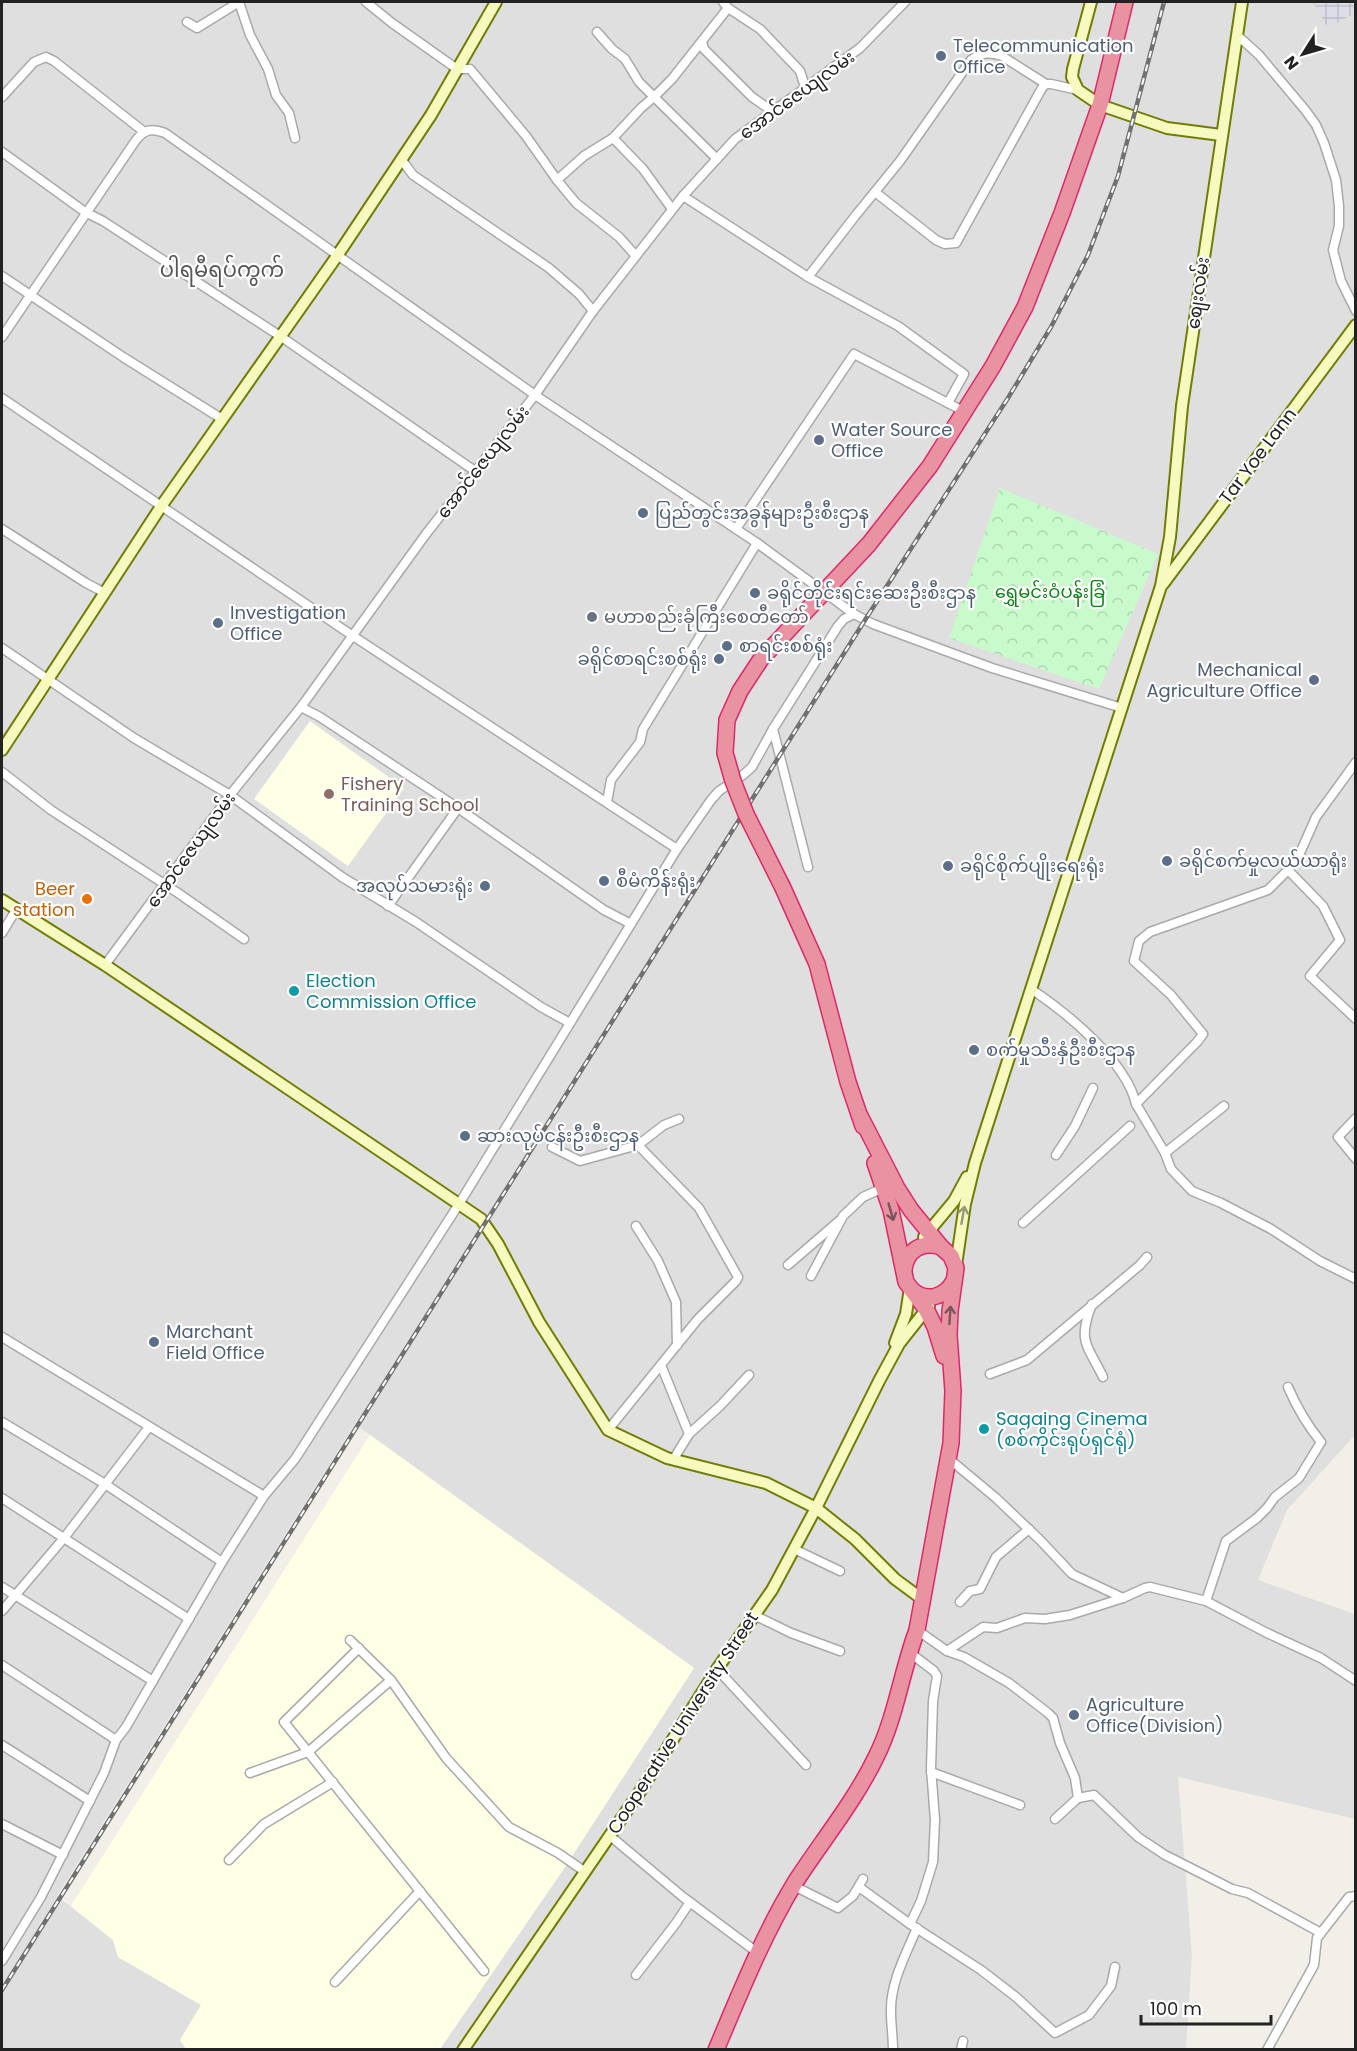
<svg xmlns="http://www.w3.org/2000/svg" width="1357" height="2051" viewBox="0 0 1357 2051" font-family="Poppins,'Noto Sans Myanmar',sans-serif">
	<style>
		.residential { fill: #e0dfdf }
		.education { fill: #ffffe5 }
		.park { fill: url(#park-crowns) }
		.plaza { fill: url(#plaza-grid) }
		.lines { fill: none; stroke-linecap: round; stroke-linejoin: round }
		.street-casing { stroke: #a9a9a9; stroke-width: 11 }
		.secondary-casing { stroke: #707d05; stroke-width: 14 }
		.highway-casing { stroke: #dc2a67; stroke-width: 18 }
		.street { stroke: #fff; stroke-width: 8 }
		.secondary { stroke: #f7fabf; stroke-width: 10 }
		.highway { stroke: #e892a2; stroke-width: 15 }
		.rail-casing { stroke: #707070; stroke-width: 4.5 }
		.rail { stroke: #fff; stroke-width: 2; stroke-dasharray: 7; stroke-linecap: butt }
		.highway-bridge-casing { stroke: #dc2a67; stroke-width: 18; stroke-linecap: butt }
		.highway-bridge { stroke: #e892a2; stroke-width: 15 }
		.oneway { stroke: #7b545c }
		.oneway2 { stroke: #979978 }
		.service-dot { fill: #5c6f8a; stroke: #fff; stroke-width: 2 }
		.worship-dot { fill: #6b7280; stroke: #fff; stroke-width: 2 }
		.education-dot { fill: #8d6e63; stroke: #fff; stroke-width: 2 }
		.food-dot { fill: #e8710a; stroke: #fff; stroke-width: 2 }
		.culture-dot { fill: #0f9aa8; stroke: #fff; stroke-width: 2 }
		.labels { text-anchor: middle; stroke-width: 4.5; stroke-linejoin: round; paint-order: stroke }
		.service-label { font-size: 18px; fill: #4e5e75; stroke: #fff; text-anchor: start }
		.street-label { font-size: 18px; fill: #222; stroke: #fff }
		.park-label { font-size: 18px; fill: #0c8416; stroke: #fff }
		.worship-label { font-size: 18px; fill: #5b616d; stroke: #fff; text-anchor: start }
		.education-label { font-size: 18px; fill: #785e54; stroke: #fff; text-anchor: start }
		.food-label { font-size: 18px; fill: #c56008; stroke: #fff; text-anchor: end }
		.culture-label { font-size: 18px; fill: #0d838f; stroke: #fff; text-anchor: start }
		.quarter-label { font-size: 21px; fill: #555; stroke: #fff }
	</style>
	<defs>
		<pattern id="park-crowns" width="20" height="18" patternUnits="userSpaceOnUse" patternTransform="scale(1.5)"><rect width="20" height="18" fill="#c8facc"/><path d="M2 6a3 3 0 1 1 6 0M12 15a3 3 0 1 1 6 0" fill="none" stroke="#acd6af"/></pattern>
		<pattern id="plaza-grid" width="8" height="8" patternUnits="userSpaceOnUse" patternTransform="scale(1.5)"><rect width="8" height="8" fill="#dddde8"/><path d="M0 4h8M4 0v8" fill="none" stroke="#bdbdc7"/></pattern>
	</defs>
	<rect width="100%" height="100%" fill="#f2efe9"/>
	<path class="residential" d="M2,2H1355V1435L1287,1510L1258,1580L1355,1614V1819L1178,1777L1192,1955L1186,2049H440L563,1870L694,1668L355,1424L57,1896L113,1940L118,1957L201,2005L180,2040L186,2049L2,2050Z"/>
	<g class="education">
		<path d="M310,721L404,788L348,866L254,799Z"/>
		<path d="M370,1435L694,1668L563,1870L440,2049H186L180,2040L201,2005L118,1957L113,1940L71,1906Z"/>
	</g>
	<path class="park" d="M1000,488L1158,554L1099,689L949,638Z"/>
	<path class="plaza" d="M1313,2H1355V13L1328,28Z"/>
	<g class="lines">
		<g class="street-casing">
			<g id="street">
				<path d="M239,2L250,35L268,69L276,95L289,113L295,138"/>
				<path d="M366,2L392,23L457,69H470L526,136L557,180L576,203L619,237L636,256"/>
				<path d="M723,2L728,8L760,29L800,71L805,87"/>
				<path d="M187,22L197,28L239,2"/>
				<path d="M597,32L612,49L625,59L639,82L717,159"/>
				<path d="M1237,35L1259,55L1306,111L1316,125L1324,143L1336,180L1339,206V226L1333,250L1341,281L1356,311"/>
				<path d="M702,42L704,49L752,97L772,111"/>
				<path d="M2,97L34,62L46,57L54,61L143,131"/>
				<path d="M613,138L643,169L672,209"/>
				<path d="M2,152L85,212L103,221L280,336L475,471"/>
				<path d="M401,159L413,175L549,268L579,294L593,311"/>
				<path d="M557,180L584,156L613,138L641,108L655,96L672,79L728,8"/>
				<path d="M875,192L936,240L945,244L956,243L1042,88L1046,84H1051L1078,90"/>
				<path d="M683,196L808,277L898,326L964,374L948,403"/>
				<path d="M2,276L123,357L222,419"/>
				<path d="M808,277L856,215L900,161L971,60C982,52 990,52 1002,56L1046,84"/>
				<path d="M2,337L136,140C145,129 152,128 165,133L535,395L757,543L854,614L873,624L992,668L1122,708"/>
				<path d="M2,398L353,636L677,849"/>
				<path d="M2,529L86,583L105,593"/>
				<path d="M736,529L854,354L965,412"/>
				<path d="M2,648L134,738L230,795L342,877L416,922L541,1007L570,1023"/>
				<path d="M301,707L320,717L458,808L604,910L631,924"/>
				<path d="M2,772L51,810L178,893L244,939"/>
				<path d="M607,802L611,780L640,742L643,729L757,543"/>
				<path d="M808,867L773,729L838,626L844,619L854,614"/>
				<path d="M1288,870L1300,853L1316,817L1356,762"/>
				<path d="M388,906L458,808"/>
				<path d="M2,933L16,910"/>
				<path d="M105,965L230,795L301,707L426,534L535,395L593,311L683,196L735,139L860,48L905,2"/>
				<path d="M1031,989C1067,1013 1126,1061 1136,1104"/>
				<path d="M1224,1106L1165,1153L1171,1169L1192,1191L1221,1203L1271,1229L1320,1261L1356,1279"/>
				<path d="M1356,1118L1338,1137L1356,1159"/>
				<path d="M552,1147L580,1161L638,1145L664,1125L679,1119"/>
				<path d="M1165,1153L1136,1104L1197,1042L1203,1034L1171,995L1134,961L1139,941L1150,932L1268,890L1288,870L1323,906L1340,940L1310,976L1356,1019"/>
				<path d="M1056,1155L1075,1126L1093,1088"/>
				<path d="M1023,1223L1130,1126"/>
				<path d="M636,1226L658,1261L676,1302L677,1345"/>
				<path d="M788,1265L839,1221"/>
				<path d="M811,1276L843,1216L863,1197L883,1188"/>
				<path d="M1092,1304C1077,1342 1087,1344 1103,1377"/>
				<path d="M2,1337L264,1496"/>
				<path d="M661,1365L689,1434"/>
				<path d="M990,1374L1027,1360L1140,1265L1147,1257"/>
				<path d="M2,1422L105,1484L222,1562"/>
				<path d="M608,1430L698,1319L736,1281L738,1277L699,1208L638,1145"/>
				<path d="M948,1458L996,1498L1040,1540L1072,1574L1123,1598L1145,1588L1150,1587L1206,1601L1265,1632L1321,1658L1356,1681"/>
				<path d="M673,1460L689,1434L720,1406L749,1375"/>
				<path d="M2,1498L189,1619"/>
				<path d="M794,1549L840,1571"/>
				<path d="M2,1587L153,1681"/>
				<path d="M1206,1601L1226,1541L1257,1518L1267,1508L1275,1497L1299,1478L1321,1442C1307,1425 1297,1408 1288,1387"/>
				<path d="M960,1602L970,1591L980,1589L996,1557L1029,1529"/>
				<path d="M2,1611L64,1538L149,1427"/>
				<path d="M754,1615L791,1633L840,1651"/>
				<path d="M917,1630L947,1651L964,1657L1009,1683L1048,1713L1053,1718L1060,1743L1075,1778L1078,1798L1055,1819"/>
				<path d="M350,1640L391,1680L446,1758L509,1827L558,1853L584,1871"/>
				<path d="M359,1648L284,1722L484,1971"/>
				<path d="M947,1651L983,1627L997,1628L1025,1618L1045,1619L1070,1615L1123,1598"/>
				<path d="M909,1652L934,1671L937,1676L933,1701L931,1768L935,1820L933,1862L921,1901L910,1924"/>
				<path d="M2,1665L116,1740"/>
				<path d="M717,1669L806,1765"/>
				<path d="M2,1745L90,1801"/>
				<path d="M931,1772L1020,1805"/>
				<path d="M250,1773L308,1752L391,1680"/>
				<path d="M1078,1798L1094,1795L1138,1837L1165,1855L1232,1889L1248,1893L1321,1933"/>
				<path d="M2,1824L63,1855"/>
				<path d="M609,1835L683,1897L758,1953"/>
				<path d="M229,1860L264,1824L333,1782"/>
				<path d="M794,1886L838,1908L853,1896L863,1879"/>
				<path d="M859,1887L910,1924L981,1970L1016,1997L1055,2033L1089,2015L1111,1986L1115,1967"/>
				<path d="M2,1961L41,1897L104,1773L116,1740L126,1727L222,1562L264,1496L295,1459L459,1204L677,849L711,800L719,791L743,775L752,767L773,729"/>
				<path d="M636,1975L676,1923L690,1902"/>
				<path d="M335,1982L420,1891"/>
				<path d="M893,2050C893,2037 891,2025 891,2012C890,1983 906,1954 917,1928"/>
				<path d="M961,2050L963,2041"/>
				<path d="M1267,2050L1314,1965L1317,1938L1349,1897L1356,1896"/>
			</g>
		</g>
		<g class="secondary-casing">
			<g id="secondary">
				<path d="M1091,2L1073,69L1072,77L1078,90L1100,105L1167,128L1221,135"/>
				<path d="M1163,584L1356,325"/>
				<path d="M2,750L162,505L337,256L431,115L496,2"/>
				<path d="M2,900L105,965L481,1219L498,1244L539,1322L608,1430L667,1458L766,1483L816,1508L855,1539L895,1579L922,1599"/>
				<path d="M924,1237L954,1201L967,1177"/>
				<path d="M956,1265L965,1204L975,1163L1161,586L1170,537L1182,406L1242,2"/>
				<path d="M895,1343L906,1314L910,1288"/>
				<path d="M463,2050L641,1790L717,1669L772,1590L816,1508L879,1381L899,1344L929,1306"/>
			</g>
		</g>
		<g class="highway-casing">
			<g id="highway">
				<path d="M869,544L930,466L993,366L1025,307L1062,213L1100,105L1125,2"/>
				<path d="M783,888L817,964L848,1082L863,1126"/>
				<path d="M875,1163L891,1210L906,1282L926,1309L935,1327L944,1356"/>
				<path d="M904,1269C907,1250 922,1241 941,1247"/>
				<path d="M912,1290C927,1303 945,1297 954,1281"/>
				<path d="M716,2050C740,1993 764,1933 796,1881C822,1841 854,1802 875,1759C896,1718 901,1673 917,1630L951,1443L953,1391L949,1335L950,1311L956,1268L951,1256L941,1247L911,1210L897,1188L860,1116"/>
			</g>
		</g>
		<use href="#street" class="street"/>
		<use href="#secondary" class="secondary"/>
		<use href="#highway" class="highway"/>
		<g class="rail-casing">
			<path id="rail" d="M2,1990L865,620L1008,398L1051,327L1088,255L1118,176L1164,2"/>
		</g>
		<use href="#rail" class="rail"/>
		<g class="highway-bridge-casing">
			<path id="highway-bridge" d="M783,888L746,814L733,781L725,753L727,720L740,691L761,659L869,544"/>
		</g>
		<use href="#highway-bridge" class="highway-bridge"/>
	</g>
	<defs><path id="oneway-shaft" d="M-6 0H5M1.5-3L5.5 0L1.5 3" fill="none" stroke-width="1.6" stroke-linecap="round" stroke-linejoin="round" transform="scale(1.5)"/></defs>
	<g class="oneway">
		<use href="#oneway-shaft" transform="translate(891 1212) rotate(74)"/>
		<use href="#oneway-shaft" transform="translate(950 1315) rotate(-86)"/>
	</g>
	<use class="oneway2" href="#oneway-shaft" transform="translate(963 1215) rotate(-80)"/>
	<g class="service-dot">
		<circle cx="941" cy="56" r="6"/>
		<circle cx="819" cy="440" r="6"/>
		<circle cx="643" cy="513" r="6"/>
		<circle cx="755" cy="593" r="6"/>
		<circle cx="218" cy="623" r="6"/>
		<circle cx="727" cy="646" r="6"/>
		<circle cx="719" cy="659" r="6"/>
		<circle cx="1314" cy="680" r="6"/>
		<circle cx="1167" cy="861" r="6"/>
		<circle cx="948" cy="866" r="6"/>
		<circle cx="604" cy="881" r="6"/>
		<circle cx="485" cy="886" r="6"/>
		<circle cx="974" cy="1050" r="6"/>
		<circle cx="465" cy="1136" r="6"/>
		<circle cx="154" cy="1342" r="6"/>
		<circle cx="1074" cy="1715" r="6"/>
	</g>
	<circle class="worship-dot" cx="592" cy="617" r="6"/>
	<circle class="education-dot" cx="329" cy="794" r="6"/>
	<circle class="food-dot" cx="87" cy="899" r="6"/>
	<g class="culture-dot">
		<circle cx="294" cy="991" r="6"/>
		<circle cx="984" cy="1429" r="6"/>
	</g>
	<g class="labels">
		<g class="service-label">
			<text x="953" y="52">Telecommunication<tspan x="953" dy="21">Office</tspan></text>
			<text x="831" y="436">Water Source<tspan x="831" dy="21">Office</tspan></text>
			<text x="655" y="519">ပြည်တွင်းအခွန်များဦးစီးဌာန</text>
			<text x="767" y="599">ခရိုင်တိုင်းရင်းဆေးဦးစီးဌာန</text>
			<text x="230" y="619">Investigation<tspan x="230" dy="21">Office</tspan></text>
			<text x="739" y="652">စာရင်းစစ်ရုံး</text>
			<text x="707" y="665" text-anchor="end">ခရိုင်စာရင်းစစ်ရုံး</text>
			<text x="1302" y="676" text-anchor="end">Mechanical<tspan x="1302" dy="21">Agriculture Office</tspan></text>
			<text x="1179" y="867">ခရိုင်စက်မှုလယ်ယာရုံး</text>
			<text x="960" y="872">ခရိုင်စိုက်ပျိုးရေးရုံး</text>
			<text x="616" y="887">စီမံကိန်းရုံး‌</text>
			<text x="473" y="892" text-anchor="end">အလုပ်သမားရုံး</text>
			<text x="986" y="1056">စက်မှုသီးနှံဦးစီးဌာန</text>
			<text x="477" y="1142">ဆားလုပ်ငန်းဦးစီးဌာန</text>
			<text x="166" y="1338">Marchant<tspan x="166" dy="21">Field Office</tspan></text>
			<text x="1086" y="1711">Agriculture<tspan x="1086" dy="21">Office(Division)</tspan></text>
		</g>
		<g class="street-label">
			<text transform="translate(797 95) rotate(-36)" y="6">အောင်ဇေယျလမ်း</text>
			<text transform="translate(1198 293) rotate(-82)" y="6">စျေးလမ်း</text>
			<text transform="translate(1258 456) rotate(-53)" y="6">Tar Yoe Lann</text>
			<text transform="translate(483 462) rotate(-52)" y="6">အောင်ဇေယျလမ်း</text>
			<text transform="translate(191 850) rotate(-54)" y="6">အောင်ဇေယျလမ်း</text>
			<text transform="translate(683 1723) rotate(-57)" y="6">Cooperative University Street</text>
		</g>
		<g class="park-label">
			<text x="1050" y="598">ရွှေမင်းဝံပန်းခြံ</text>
		</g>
		<g class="worship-label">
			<text x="604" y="623">မဟာစည်းခုံကြီးစေတီတော်</text>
		</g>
		<g class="education-label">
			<text x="341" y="790">Fishery<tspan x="341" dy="21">Training School</tspan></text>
		</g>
		<g class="food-label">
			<text x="75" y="895">Beer<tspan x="75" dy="21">station</tspan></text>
		</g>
		<g class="culture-label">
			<text x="306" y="987">Election<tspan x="306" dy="21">Commission Office</tspan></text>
			<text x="996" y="1425">Sagaing Cinema<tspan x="996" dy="21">(စစ်ကိုင်းရုပ်ရှင်ရုံ)</tspan></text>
		</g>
		<g class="quarter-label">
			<text x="222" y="277">ပါရမီရပ်ကွက်</text>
		</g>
	</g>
	<rect width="1357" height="2051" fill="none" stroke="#222222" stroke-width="6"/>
	<g transform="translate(1303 54) rotate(233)" stroke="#ffffff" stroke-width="4.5" paint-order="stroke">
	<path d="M0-4.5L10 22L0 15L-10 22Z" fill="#222222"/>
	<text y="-9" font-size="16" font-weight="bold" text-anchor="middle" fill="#222222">N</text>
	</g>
	<path d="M1141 2015v9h130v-9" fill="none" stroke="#222222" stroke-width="3"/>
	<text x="1150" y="2015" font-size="18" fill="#222222" stroke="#ffffff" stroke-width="4.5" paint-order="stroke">100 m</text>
</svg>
